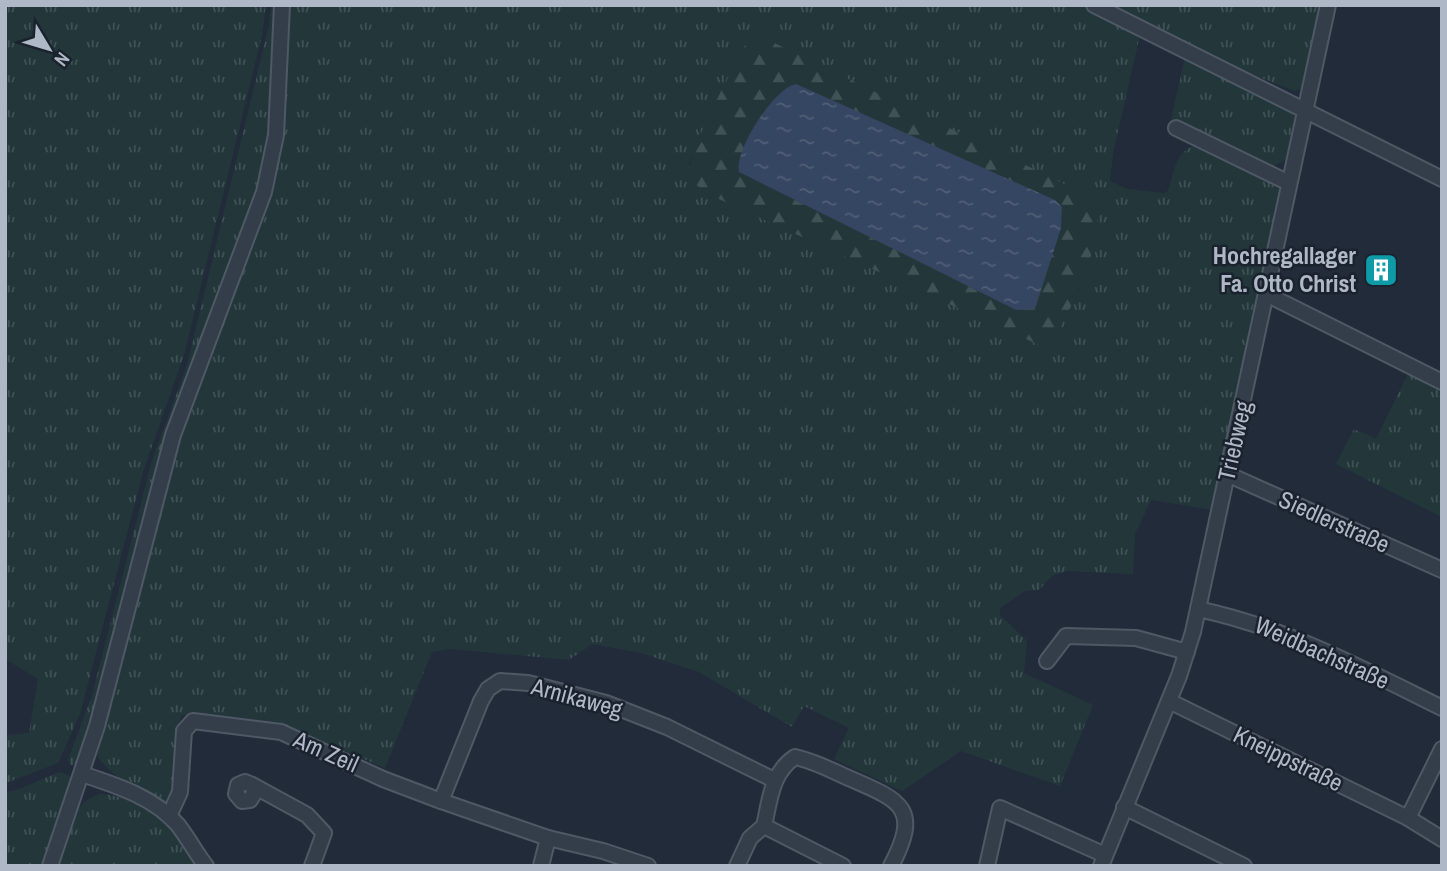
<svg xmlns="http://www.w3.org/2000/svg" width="1447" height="871" viewBox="0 0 1447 871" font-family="'Archivo Narrow',sans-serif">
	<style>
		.grass { fill: url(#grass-tufts); fill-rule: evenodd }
		.forest { fill: url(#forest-firs); fill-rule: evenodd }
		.water { fill: url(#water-ripples) }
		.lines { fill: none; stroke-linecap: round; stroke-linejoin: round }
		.minor-casing { stroke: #4f5865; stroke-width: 18 }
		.minor { stroke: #343d4a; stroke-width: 14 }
		.labels { text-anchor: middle; stroke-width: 5; stroke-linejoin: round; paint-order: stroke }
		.poi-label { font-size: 24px; font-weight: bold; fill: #afb8c6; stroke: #1a222e; text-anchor: end }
		.street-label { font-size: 24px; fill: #afb8c6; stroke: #1a222e }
	</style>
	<defs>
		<pattern id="grass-tufts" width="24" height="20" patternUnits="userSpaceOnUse" patternTransform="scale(1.75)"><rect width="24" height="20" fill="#23373b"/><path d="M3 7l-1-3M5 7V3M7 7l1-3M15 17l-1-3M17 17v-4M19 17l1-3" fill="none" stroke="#405256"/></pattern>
		<pattern id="forest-firs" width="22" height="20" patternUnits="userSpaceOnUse" patternTransform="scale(1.75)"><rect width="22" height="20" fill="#23373b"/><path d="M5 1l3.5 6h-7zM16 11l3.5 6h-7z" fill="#405256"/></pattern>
		<pattern id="water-ripples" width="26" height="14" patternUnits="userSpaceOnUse" patternTransform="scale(1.75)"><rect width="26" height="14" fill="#344661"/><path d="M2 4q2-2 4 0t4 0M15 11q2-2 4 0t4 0" fill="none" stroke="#4f5f76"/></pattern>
	</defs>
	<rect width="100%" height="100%" fill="#212b3a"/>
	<g class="grass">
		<path d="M5,5H266L262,35L184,355L143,472L80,714L58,763L6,783L5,735L29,733L38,679L5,659Z"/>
		<path d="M271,5H277L271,126L262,180L162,450L96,709L79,762L71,766L68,760L92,695L151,464L187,365L269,25Z"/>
		<path d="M288,5H1080L1140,35L1113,153L1110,181L1127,189L1163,193L1168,191C1174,174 1175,152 1194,146L1277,183L1282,189L1214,510L1151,500L1135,534L1133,574L1067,571L1052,576L1039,590L1025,591L1000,608V615L1027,641L1024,673L1093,705L1060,786L961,751L902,791L834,759L849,728L804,706L792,727L699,672L641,653L592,644L569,660L450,649L432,652L385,768L284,725L236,717L182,715C170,741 176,772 171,801C153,806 102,770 96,753L99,738L171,459L270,196ZM749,37L1098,222L1080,288L1050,344L1039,345L710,195L689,164Z"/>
		<path d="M1107,5H1325L1305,87L1295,91L1226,64Z"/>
		<path d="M1185,57L1290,112L1298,120L1289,159L1271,167L1171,119Z"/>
		<path d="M1414,361L1442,374V517L1336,464L1354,429L1376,439Z"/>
		<path d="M59,772L73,777L43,866H5V792L20,789Z"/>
		<path d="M100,794C148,796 174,829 200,866H56C66,839 69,803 100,794Z"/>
	</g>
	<path class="forest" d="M758,35L1095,199C1107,239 1071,310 1050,345H1039L710,195L688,179C692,138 731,75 749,37ZM739,172L1062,207L1061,228L1016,310Z"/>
	<path class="water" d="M796,84L1055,200L1062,207L1061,228L1035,309L1016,310L739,172C734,150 774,88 796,84Z"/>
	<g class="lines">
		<g class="minor-casing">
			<g id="minor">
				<path d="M1094,5L1442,179"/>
				<path d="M1176,128L1289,183"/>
				<path d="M1266,294L1442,382"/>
				<path d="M1227,474L1442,570"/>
				<path d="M1198,609C1287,628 1361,668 1442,708"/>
				<path d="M1047,661L1066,636L1136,638L1187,652"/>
				<path d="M1169,701L1408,818"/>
				<path d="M1442,749L1408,818L1442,839"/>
				<path d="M82,774C115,785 154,797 178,825C188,838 196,853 206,866"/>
				<path d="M245,782L252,785L255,792L250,800L242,801L236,794L238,785Z"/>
				<path d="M252,785L307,815L324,833L312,866"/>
				<path d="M441,801L481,701L488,689L500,681L528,683L606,703L667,727L774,780"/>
				<path d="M1124,807L1244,866"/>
				<path d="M169,816L180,792L184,731L193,721L281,732L383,779L441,801L548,838L603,851L648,866"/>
				<path d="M764,826C770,800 771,773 795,757C815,761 832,771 851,779C902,801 921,809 891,866"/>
				<path d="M50,866L97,726L173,435L264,192L276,135L282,5"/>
				<path d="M541,866L548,838"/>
				<path d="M737,866L750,838L764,826L843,866"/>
				<path d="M987,866L1000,808L1105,855"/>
				<path d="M1101,866L1179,676L1193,632L1328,5"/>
			</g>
		</g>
		<use href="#minor" class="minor"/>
	</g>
	<defs>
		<g id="building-square" transform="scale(1.75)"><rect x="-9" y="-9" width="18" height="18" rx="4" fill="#0f9aa8" stroke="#1a222e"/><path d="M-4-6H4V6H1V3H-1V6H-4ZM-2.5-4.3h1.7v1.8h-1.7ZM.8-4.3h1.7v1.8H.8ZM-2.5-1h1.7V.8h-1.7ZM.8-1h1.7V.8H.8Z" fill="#fff"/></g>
	</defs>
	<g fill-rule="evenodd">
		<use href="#building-square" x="1381" y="270"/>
	</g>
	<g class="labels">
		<g class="poi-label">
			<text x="1356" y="264">Hochregallager<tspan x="1356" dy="28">Fa. Otto Christ</tspan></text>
		</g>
		<g class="street-label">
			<text transform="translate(1235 441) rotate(-77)" y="8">Triebweg</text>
			<text transform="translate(1334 522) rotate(24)" y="8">Siedlerstraße</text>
			<text transform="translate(1322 653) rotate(24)" y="8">Weidbachstraße</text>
			<text transform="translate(577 698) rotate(15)" y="8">Arnikaweg</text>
			<text transform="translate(326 752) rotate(24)" y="8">Am Zeil</text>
			<text transform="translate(1288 759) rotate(26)" y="8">Kneippstraße</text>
		</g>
	</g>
	<rect width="1447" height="871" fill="none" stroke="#afb8c6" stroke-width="14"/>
	<g transform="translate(49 49) rotate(128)" stroke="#1a222e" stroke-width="5" paint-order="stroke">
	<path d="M0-5L12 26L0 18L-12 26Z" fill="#afb8c6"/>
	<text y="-10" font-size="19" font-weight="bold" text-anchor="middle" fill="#afb8c6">N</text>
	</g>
</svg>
